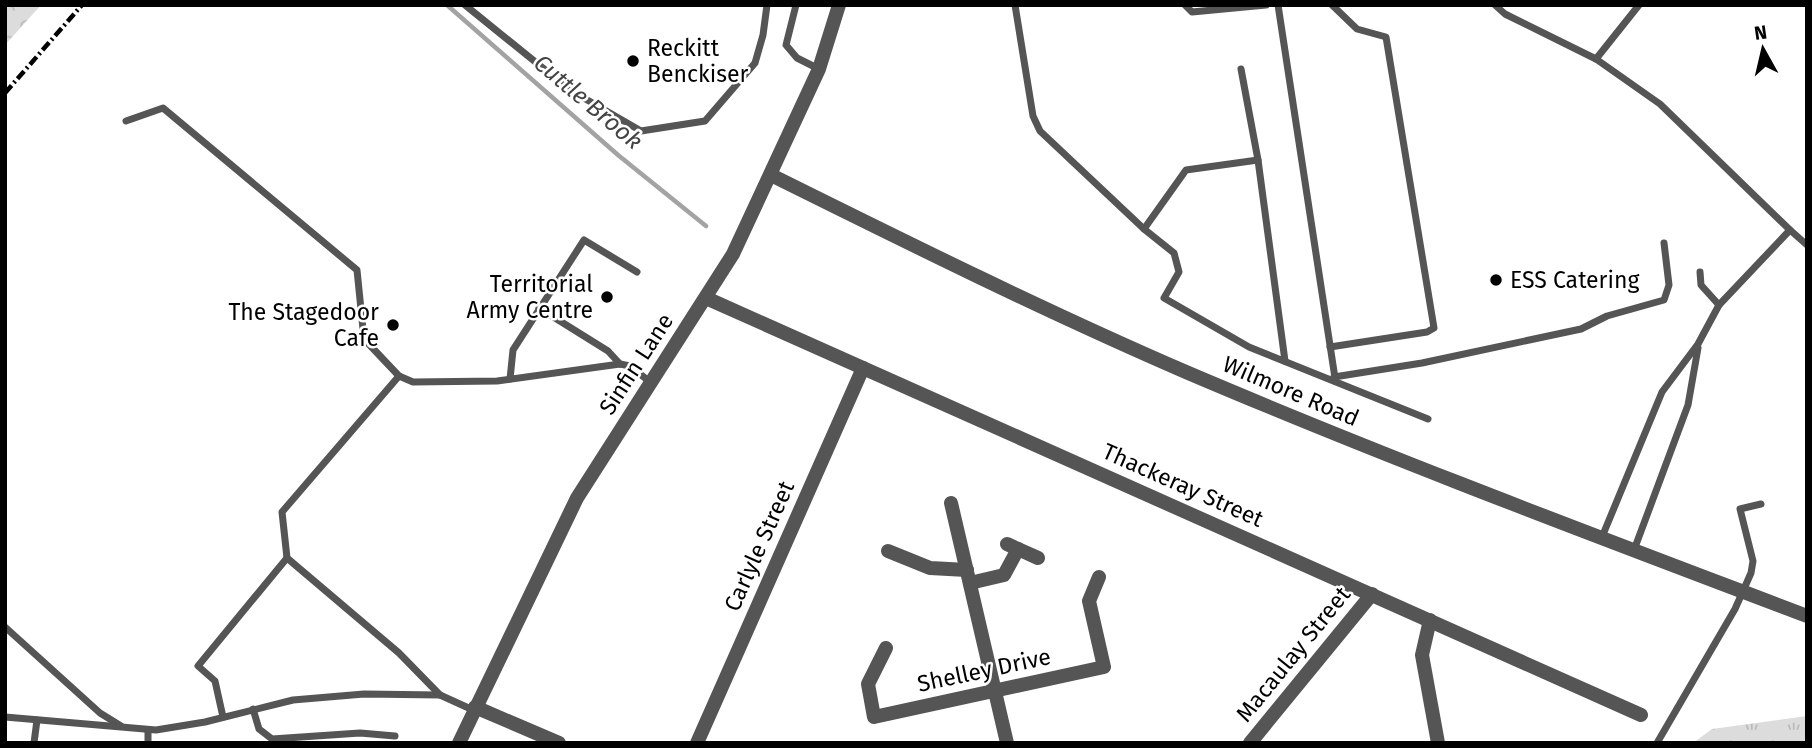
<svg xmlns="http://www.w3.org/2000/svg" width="1812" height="748" viewBox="0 0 1812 748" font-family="'Fira Sans',sans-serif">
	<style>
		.grass { fill: url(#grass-tufts) }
		.park { fill: url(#park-crowns) }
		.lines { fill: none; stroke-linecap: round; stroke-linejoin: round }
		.stream { stroke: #a3a3a3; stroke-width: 4.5 }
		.service { stroke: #555; stroke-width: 7 }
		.minor { stroke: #555; stroke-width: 14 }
		.tertiary { stroke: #555; stroke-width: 14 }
		.rail { stroke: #000; stroke-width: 4.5; stroke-dasharray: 10 3.5 2 3.5; stroke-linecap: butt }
		.poi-dot { fill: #000; stroke: #fff; stroke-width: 2.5 }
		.labels { text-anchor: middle; stroke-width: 5; stroke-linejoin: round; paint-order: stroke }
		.poi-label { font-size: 23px; fill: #000; stroke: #fff; text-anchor: start }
		.street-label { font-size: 23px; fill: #000; stroke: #fff }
		.water-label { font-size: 24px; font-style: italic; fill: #444; stroke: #fff }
	</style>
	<defs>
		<pattern id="grass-tufts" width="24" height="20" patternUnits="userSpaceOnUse" patternTransform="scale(1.75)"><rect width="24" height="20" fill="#dcdcdc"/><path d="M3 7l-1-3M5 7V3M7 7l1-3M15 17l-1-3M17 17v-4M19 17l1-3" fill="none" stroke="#bbb"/></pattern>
		<pattern id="park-crowns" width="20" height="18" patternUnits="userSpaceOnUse" patternTransform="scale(1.75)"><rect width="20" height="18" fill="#dcdcdc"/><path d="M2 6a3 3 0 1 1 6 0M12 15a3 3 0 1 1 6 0" fill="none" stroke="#bbb"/></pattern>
	</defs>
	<rect width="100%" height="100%" fill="#fff"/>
	<path class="grass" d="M1807,716V743H1693L1712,729Z"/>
	<path class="park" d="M5,5H41L5,45Z"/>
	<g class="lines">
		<path class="stream" d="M447,5L618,155L706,226"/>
		<g class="service">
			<path d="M465,5L570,90L641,131L705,121L755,63L763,35L767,5"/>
			<path d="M796,5L786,45L797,58L819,69"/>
			<path d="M1015,5L1033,116L1040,131L1144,229L1174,253L1179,272L1164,298L1249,347L1428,419"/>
			<path d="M1185,5L1192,12L1266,5"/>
			<path d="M1278,5L1335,378"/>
			<path d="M1495,5L1505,14L1596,59L1660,104L1790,230L1719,305L1698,344L1662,392L1602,537"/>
			<path d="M1596,59L1639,5"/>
			<path d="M1241,69L1258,160L1285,361"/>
			<path d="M126,121L163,108L357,270L364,339L399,376L413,382L497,381L620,364L630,366L650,382"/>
			<path d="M1144,229L1186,170L1258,160"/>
			<path d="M1790,230L1807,245"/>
			<path d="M1700,272L1701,285L1719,305"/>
			<path d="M539,308L608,351L620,364"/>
			<path d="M1330,347L1427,332L1434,328L1386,37L1357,29L1332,5"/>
			<path d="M399,376L282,512L287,558L399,653L440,695L473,710"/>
			<path d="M1334,377L1422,363L1581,329L1607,316L1664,300L1669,285L1664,243"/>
			<path d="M510,379L513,350L584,240L637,272"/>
			<path d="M1634,550L1688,405L1698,348"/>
			<path d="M5,627L100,713L121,726"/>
			<path d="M253,709L259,729L272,739L360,733L395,736"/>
			<path d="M5,717L156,730L205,722L293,700L364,694L440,695"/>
			<path d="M223,717L215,681L198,666L287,558"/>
			<path d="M148,730V743"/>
			<path d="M34,743L37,720"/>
			<path d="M1657,743L1735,609L1751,573L1753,561L1740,509L1761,504"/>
		</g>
		<g class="minor">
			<path d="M706,298L1641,715"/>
			<path d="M951,503L1007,743"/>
			<path d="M1007,544L1038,558"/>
			<path d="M888,551L930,568L967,570"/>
			<path d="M970,583L1004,575L1018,549"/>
			<path d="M1430,620L1422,655L1438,743"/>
			<path d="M886,648L868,684L874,717L1104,667L1089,601L1099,577"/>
			<path d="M475,707L559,743"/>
			<path d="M697,743L863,368"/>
			<path d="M1250,743L1372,594"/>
		</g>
		<g class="tertiary">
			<path d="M771,175C908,243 1045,311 1186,372C1390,459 1599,537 1807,616"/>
			<path d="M459,743L577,498L733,254L819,69L839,5"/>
		</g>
		<path class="rail" d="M5,93L82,5"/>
	</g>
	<g class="poi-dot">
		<circle cx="633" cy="61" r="7"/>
		<circle cx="1496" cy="280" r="7"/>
		<circle cx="607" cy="297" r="7"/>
		<circle cx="393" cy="325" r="7"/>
	</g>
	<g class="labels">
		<g class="poi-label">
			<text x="647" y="56">Reckitt<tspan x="647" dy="26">Benckiser</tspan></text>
			<text x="1510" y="288">ESS Catering</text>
			<text x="593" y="292" text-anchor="end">Territorial<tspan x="593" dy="26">Army Centre</tspan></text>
			<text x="379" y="320" text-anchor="end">The Stagedoor<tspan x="379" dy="26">Cafe</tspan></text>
		</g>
		<g class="street-label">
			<text transform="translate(636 364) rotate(-57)" y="8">Sinfin Lane</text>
			<text transform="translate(1291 391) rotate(23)" y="8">Wilmore Road</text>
			<text transform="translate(1183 485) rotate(24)" y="8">Thackeray Street</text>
			<text transform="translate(759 546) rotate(-66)" y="8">Carlyle Street</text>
			<text transform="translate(1293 654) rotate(-51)" y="8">Macaulay Street</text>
			<text transform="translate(984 670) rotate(-12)" y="8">Shelley Drive</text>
		</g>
		<g class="water-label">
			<text transform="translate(588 102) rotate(40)" y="8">Cuttle Brook</text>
		</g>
	</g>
	<rect width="1812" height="748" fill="none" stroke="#000000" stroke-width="14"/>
	<g transform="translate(1763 49) rotate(352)" stroke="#ffffff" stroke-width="5" paint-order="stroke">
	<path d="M0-5L12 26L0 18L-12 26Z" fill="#000000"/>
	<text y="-10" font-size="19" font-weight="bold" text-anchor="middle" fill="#000000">N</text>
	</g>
</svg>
